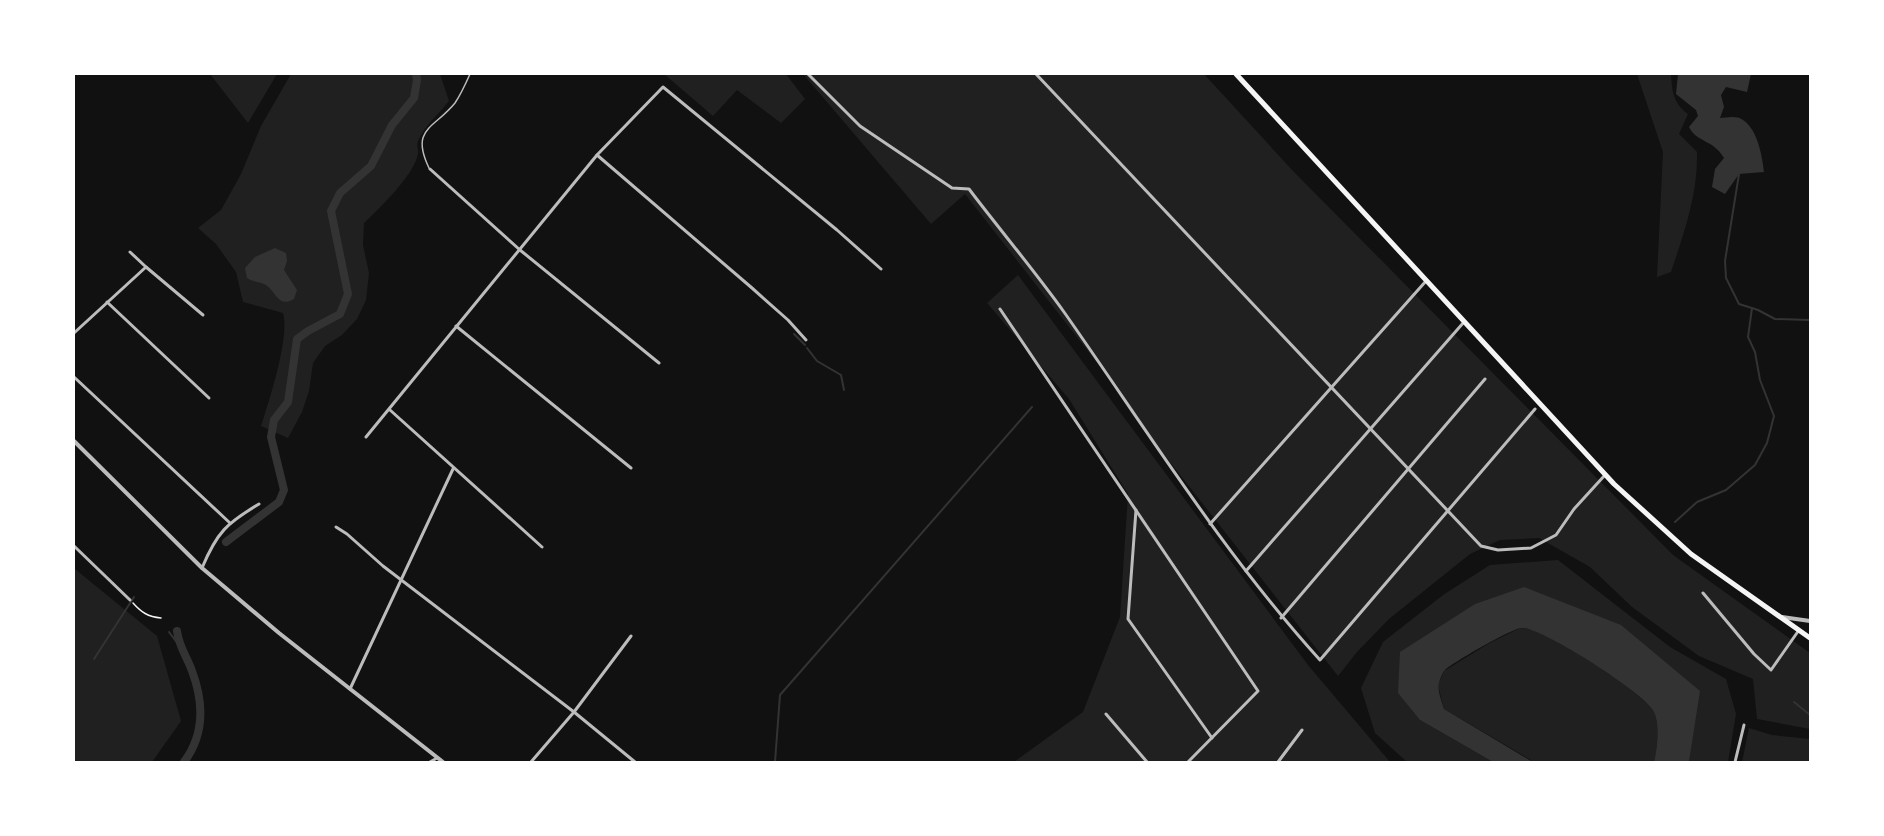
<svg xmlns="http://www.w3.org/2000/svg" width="1884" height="836" viewBox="0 0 1884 836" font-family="Commissioner,sans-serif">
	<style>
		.green { fill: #202020 }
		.water { fill: #333 }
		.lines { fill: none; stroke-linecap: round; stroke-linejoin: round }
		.stream { stroke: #333; stroke-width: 2 }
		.canal { stroke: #333; stroke-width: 8 }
		.path { stroke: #f5f5f5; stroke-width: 1.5 }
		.service { stroke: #bcbcbc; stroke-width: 1.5 }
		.minor { stroke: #bcbcbc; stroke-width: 3 }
		.tertiary { stroke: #bcbcbc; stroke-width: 4 }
		.trunk { stroke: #f5f5f5; stroke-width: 5 }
	</style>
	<rect width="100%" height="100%" fill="#111"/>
	<g class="green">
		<path d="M210,74H277L248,123Z"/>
		<path d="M291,74H440L449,101C439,114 424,126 418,141C416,146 419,150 418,154C414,175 379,209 364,223L363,245L369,273L366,300L357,319L342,335L325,346L313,363L309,391L302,412L288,438L261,426C269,401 290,337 283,313L243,302L236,272L216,244L198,228L221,210L241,174L261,126Z"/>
		<path d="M664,74H786L805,99L781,123L737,90L713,116Z"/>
		<path d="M803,74H1204L1293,171L1673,555L1810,653V729L1757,719L1753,679L1699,656L1632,607L1590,567L1539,538L1500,540L1470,554L1389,619L1357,652L1338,676L1144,429L1113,383L965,194L931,224Z"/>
		<path d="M1637,74H1671C1672,91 1673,103 1688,114L1679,134L1697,152C1698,194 1684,233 1671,272L1657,277L1663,152Z"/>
		<path d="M1018,275L1308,665L1390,762H1014L1083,712L1120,617L1128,494L1069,399L987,303Z"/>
		<path d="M1558,560L1670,647L1726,679L1736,714L1728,762H1689L1699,691L1475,604L1420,720L1493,762H1407L1375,733L1361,688L1383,642L1443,595L1490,565Z"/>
		<path d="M75,569L157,636L181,721L152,762H74Z"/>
		<path d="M1520,628C1525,629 1530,629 1534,630C1554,635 1640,692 1652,709C1661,721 1657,749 1654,762H1530L1531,760L1444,709L1438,685L1444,671L1488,644Z"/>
		<path d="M1749,728L1772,735L1810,739V762H1742Z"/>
	</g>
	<g class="water">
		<path d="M1678,74H1751L1747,92L1726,87L1721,95L1724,107L1720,118C1727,118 1736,115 1743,120C1758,130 1762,156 1764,172L1739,174L1725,194L1712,187L1715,169L1724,158C1713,139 1697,143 1689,127L1698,116L1696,110L1676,94Z"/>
		<path d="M275,248L286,253L287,261L284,270L297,290L294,299C278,308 277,293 266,285C261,282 253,282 247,278L245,268L255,257Z"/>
		<path d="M1524,587L1621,625L1700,691L1689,762H1654C1657,749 1661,721 1652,709C1640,691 1540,626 1521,628C1511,629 1452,663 1445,670C1442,673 1440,679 1439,683C1437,690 1442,702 1444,709L1531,761L1530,762H1493L1420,720L1398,693L1400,652L1475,604Z"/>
	</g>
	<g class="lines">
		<g class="stream">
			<path d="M1739,174L1725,261L1726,278L1739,304L1758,310L1775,319L1810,320"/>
			<path d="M794,334L805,345"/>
			<path d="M807,348L817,361L841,375L844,390"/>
			<path d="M1675,522L1697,502L1726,490L1755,465L1767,443L1774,416L1760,380L1755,352L1748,337L1752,308"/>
			<path d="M169,632L178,644"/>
			<path d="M94,659L134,597"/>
			<path d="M1794,702L1810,715"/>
			<path d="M775,762L780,695L1032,407"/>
		</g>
		<g class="canal">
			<path d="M226,542L279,502L284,490L271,437L274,420L288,402L297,339L308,331L340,314L348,294L331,211L340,193L371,166L392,125L414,98L417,80L416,74"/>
			<path d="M177,631C179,647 187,657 192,671C204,703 205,734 184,762"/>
		</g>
		<path class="path" d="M133,603C141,612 148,617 161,618"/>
		<path class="service" d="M429,168C410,128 434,129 455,103C461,94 466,83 470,74"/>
		<g class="minor">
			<path d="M808,74L860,126L952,188L969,189C1000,230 1034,270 1064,312C1147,430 1223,553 1320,660L1535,409"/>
			<path d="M1036,74L1481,546L1498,550L1531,548L1556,535L1574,509L1605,475"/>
			<path d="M597,155L752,288L788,320L806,340"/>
			<path d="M430,169L520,250L659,363"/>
			<path d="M146,267L203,315"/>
			<path d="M107,302L209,398"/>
			<path d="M1000,309L1258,691L1188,762"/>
			<path d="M456,326L631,468"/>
			<path d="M74,333L146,267L130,252"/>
			<path d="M74,377L230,523"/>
			<path d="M390,410L542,547"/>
			<path d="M366,437L597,155L663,87L837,230L881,269"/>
			<path d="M1136,510L1128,619L1212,738"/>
			<path d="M1210,524L1426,281"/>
			<path d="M336,527L347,534L383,566L574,712L635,762"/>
			<path d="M74,546L130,600"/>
			<path d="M202,568C217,532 227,523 259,504"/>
			<path d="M1246,571L1464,322"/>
			<path d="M1703,593L1754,654L1771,670L1799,630"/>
			<path d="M1281,618L1485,379"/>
			<path d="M350,689L453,469"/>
			<path d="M1106,714L1147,762"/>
			<path d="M430,762L437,758"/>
			<path d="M531,762L574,712L631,636"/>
			<path d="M1278,762L1302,730"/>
			<path d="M1735,762L1744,725"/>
		</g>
		<g class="tertiary">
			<path d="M74,441L202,568L279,633L443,762"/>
			<path d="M1782,617L1810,621"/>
		</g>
		<path class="trunk" d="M1236,74L1614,484L1691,554L1810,638"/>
	</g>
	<rect width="1884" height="836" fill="none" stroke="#ffffff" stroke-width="150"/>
</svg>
